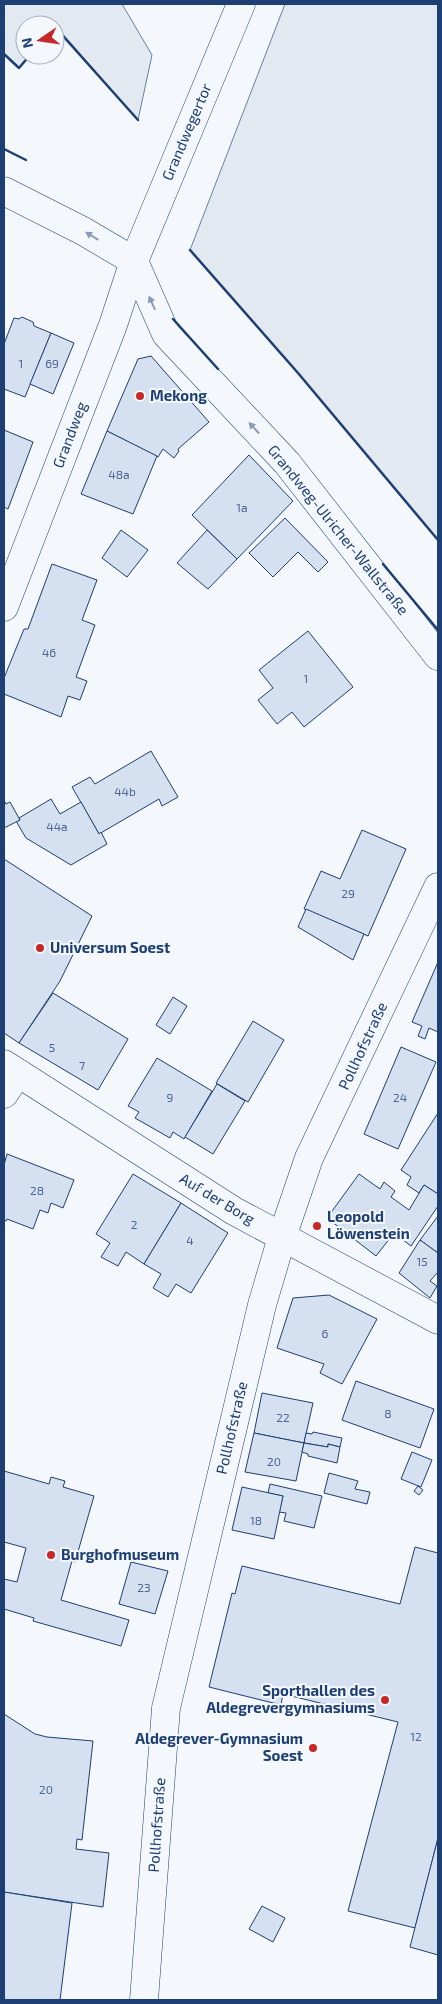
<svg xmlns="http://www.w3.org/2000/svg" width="442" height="2004" viewBox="0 0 442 2004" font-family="'Exo 2',sans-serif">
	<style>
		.green { fill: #e3e9f0; stroke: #687fa3 }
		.building { fill: #d5e0f0; stroke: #1d3f73 }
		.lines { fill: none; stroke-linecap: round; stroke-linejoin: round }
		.minor-casing { stroke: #1d3f73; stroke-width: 29 }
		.minor { stroke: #f4f7fb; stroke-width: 28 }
		.wall { stroke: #1d3f73; stroke-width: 2.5 }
		.oneway { fill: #889bb7 }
		.poi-dot { fill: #c62828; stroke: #f4f7fb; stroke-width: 2 }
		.labels { text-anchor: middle; stroke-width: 4; stroke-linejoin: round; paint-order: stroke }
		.number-label { font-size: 12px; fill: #4b6792 }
		.street-label { font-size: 15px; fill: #1d3f73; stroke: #f4f7fb }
		.poi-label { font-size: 15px; font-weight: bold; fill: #1d3f73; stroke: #f4f7fb; text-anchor: start }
	</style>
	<rect width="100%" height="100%" fill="#f4f7fb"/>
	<g class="green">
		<path d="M4,4H122L152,55L138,120L55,25H25V55H30L19,68L4,54Z"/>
		<path d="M285,4H438V540L298,373L190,250Z"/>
	</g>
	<g class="building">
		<path d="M22,317L33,322L34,326L51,333L25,397L4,389V344L14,318L19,319Z"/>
		<path d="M51,333L74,343L53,394L30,384Z"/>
		<path d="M151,356L209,422L178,449L179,451L174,458L163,449L158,457L107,431L138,359Z"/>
		<path d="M4,430L33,442L8,509L4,507Z"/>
		<path d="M107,431L157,456L133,514L81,494Z"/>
		<path d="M249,455L293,501L237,559L192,515Z"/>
		<path d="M285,518L328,562L318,572L298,552L273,577L249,553Z"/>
		<path d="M121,530L148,550L127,577L102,558Z"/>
		<path d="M207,530L237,559L208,589L177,563Z"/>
		<path d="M52,564L97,580L82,620L95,625L76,677L87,681L80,700L68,696L61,717L4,694V678L24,629H28Z"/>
		<path d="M308,631L353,687L304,727L292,712L277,724L258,700L273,688L259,670Z"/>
		<path d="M151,751L178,797L162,806L159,799L99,834L72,787L90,777L95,784Z"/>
		<path d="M51,799L60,814L81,802L99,834L101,832L107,844L71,865L26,838L16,821L20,820L19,818Z"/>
		<path d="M4,800L6,804L10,802L20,820L4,828Z"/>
		<path d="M362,830L406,849L368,936L304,909L321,871L340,879Z"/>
		<path d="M4,859L92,916L60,981L19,1043L4,1033Z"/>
		<path d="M306,909L364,934L353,960L298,927Z"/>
		<path d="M438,962V1032L429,1028L425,1039L418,1036L422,1026L412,1022Z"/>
		<path d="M53,993L128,1039L98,1090L19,1043Z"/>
		<path d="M173,997L187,1006L170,1034L156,1025Z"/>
		<path d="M253,1021L284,1040L248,1102L216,1083Z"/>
		<path d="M401,1047L436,1062L398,1149L364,1134Z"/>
		<path d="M157,1058L212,1091L184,1139L173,1132L170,1138L135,1118L139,1112L128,1106Z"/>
		<path d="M217,1084L245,1101L213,1154L185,1137Z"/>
		<path d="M438,1113V1194L424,1185L419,1193L407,1185L411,1177L401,1170Z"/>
		<path d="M7,1154L74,1180L63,1208L51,1203L48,1213L40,1210L33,1229L7,1219L6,1221L4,1220V1165Z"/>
		<path d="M133,1174L181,1203L144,1264L126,1252L118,1266L101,1257L110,1243L96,1234Z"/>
		<path d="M359,1174L380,1189L384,1182L395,1191L391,1197L409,1210L424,1185L438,1194V1206L411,1246L394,1233L376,1256L327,1218Z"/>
		<path d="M181,1203L228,1233L191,1293L176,1284L168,1297L153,1288L161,1274L144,1264Z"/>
		<path d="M438,1216V1253L420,1240Z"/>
		<path d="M420,1240L438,1253V1272L430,1281L437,1286L430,1298L399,1273Z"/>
		<path d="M329,1295L377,1319L342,1384L320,1373L324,1364L277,1348L293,1298Z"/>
		<path d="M356,1381L434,1409L420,1448L342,1420Z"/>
		<path d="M262,1393L313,1403L304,1443L254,1433Z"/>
		<path d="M313,1432L342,1438L340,1447L328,1444V1447L304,1443L306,1433L312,1434Z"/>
		<path d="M254,1433L304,1443L296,1481L245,1472Z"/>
		<path d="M304,1443L328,1447V1444L340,1447L337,1463L308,1456V1454L302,1452Z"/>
		<path d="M412,1452L432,1460L421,1487L401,1479Z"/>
		<path d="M4,1471L49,1484L51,1477L65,1481L63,1487L94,1496L75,1562L72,1561L61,1600L129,1620L121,1646L33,1621L34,1618L4,1609V1579L17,1582L26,1548L4,1542Z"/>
		<path d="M329,1473L358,1481L355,1489L370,1492L367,1504L324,1493Z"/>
		<path d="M270,1484L322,1496L314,1528L284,1521L286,1513L279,1512L283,1496L268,1493Z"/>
		<path d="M418,1486L423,1490L419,1495L414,1491Z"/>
		<path d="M242,1487L283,1496L274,1539L232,1530Z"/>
		<path d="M415,1547L438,1553V1838L415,1928L348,1911L398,1722L283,1694L281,1705L209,1687L232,1593L235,1594L242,1566L400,1604Z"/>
		<path d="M131,1562L168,1571L155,1614L119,1604Z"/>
		<path d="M4,1714L35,1734L47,1737L93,1741L82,1840L77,1839L76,1849L109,1853L103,1907L4,1892Z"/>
		<path d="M438,1838V1955L410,1947Z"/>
		<path d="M4,1892L72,1903L60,2000H4Z"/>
		<path d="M262,1906L285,1918L273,1942L249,1929Z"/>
	</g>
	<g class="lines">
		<g class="minor-casing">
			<g id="minor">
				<path d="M4,191L83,231L134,261"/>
				<path d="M134,261L166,334L287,463L438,656"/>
				<path d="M4,607L113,325L134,261L241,4"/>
				<path d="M4,1064L234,1211L438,1320"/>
				<path d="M4,1094L18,1073"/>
				<path d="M144,2000L166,1708L262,1305L282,1237L309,1158L438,887"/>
			</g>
		</g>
		<use href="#minor" class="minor"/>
		<g class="wall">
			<path d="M55,27L138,120"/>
			<path d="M4,54L19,68L30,55"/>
			<path d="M4,149L26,160"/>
			<path d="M190,250L298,373L438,540"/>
			<path d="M173,319L218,369"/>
			<path d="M383,564L438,630"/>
		</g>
	</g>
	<defs><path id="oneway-solid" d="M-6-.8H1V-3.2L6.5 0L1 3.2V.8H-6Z" transform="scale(1.25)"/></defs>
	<g class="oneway">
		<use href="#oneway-solid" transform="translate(92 236) rotate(-149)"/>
		<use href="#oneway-solid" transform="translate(152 303) rotate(-114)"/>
		<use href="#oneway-solid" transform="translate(254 428) rotate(-133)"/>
	</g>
	<g class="poi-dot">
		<circle cx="140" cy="396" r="5"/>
		<circle cx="40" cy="948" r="5"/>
		<circle cx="317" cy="1226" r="5"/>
		<circle cx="51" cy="1555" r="5"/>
		<circle cx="385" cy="1700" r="5"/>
		<circle cx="313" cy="1748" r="5"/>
	</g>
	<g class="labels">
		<g class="number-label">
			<text x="21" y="368">1</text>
			<text x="52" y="368">69</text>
			<text x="119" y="479">48a</text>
			<text x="242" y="512">1a</text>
			<text x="49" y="657">46</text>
			<text x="306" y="683">1</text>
			<text x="125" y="796">44b</text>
			<text x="57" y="831">44a</text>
			<text x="348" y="898">29</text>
			<text x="52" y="1052">5</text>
			<text x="82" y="1070">7</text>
			<text x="170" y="1102">9</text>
			<text x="400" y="1102">24</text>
			<text x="37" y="1195">28</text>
			<text x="134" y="1229">2</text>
			<text x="190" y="1245">4</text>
			<text x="422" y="1266">15</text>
			<text x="325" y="1338">6</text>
			<text x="388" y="1418">8</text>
			<text x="283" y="1422">22</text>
			<text x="274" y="1466">20</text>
			<text x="256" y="1525">18</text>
			<text x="144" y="1592">23</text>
			<text x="416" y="1741">12</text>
			<text x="46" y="1794">20</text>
		</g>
		<g class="street-label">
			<text transform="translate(187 132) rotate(-67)" y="5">Grandwegertor</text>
			<text transform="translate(70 435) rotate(-69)" y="5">Grandweg</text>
			<text transform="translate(338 530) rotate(51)" y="5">Grandweg-Ulricher-Wallstraße</text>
			<text transform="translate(363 1046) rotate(-65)" y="5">Pollhofstraße</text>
			<text transform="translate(217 1199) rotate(31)" y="5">Auf der Borg</text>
			<text transform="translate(232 1428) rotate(-77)" y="5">Pollhofstraße</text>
			<text transform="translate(157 1825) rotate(-86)" y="5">Pollhofstraße</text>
		</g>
		<g class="poi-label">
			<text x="150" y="401">Mekong</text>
			<text x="50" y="953">Universum Soest</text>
			<text x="327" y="1222">Leopold<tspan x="327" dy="17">Löwenstein</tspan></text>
			<text x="61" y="1560">Burghofmuseum</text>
			<text x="375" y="1696" text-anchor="end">Sporthallen des<tspan x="375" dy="17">Aldegrevergymnasiums</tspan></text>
			<text x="303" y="1744" text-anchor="end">Aldegrever-Gymnasium<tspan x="303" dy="17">Soest</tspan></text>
		</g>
	</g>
	<rect width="442" height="2004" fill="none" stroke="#1d3f73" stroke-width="10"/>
	<g transform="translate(40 40) rotate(257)"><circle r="24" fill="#f4f7fb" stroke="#9eadc5"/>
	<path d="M0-4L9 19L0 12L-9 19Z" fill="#c62828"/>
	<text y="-8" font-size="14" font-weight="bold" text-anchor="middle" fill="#1d3f73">N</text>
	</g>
</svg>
